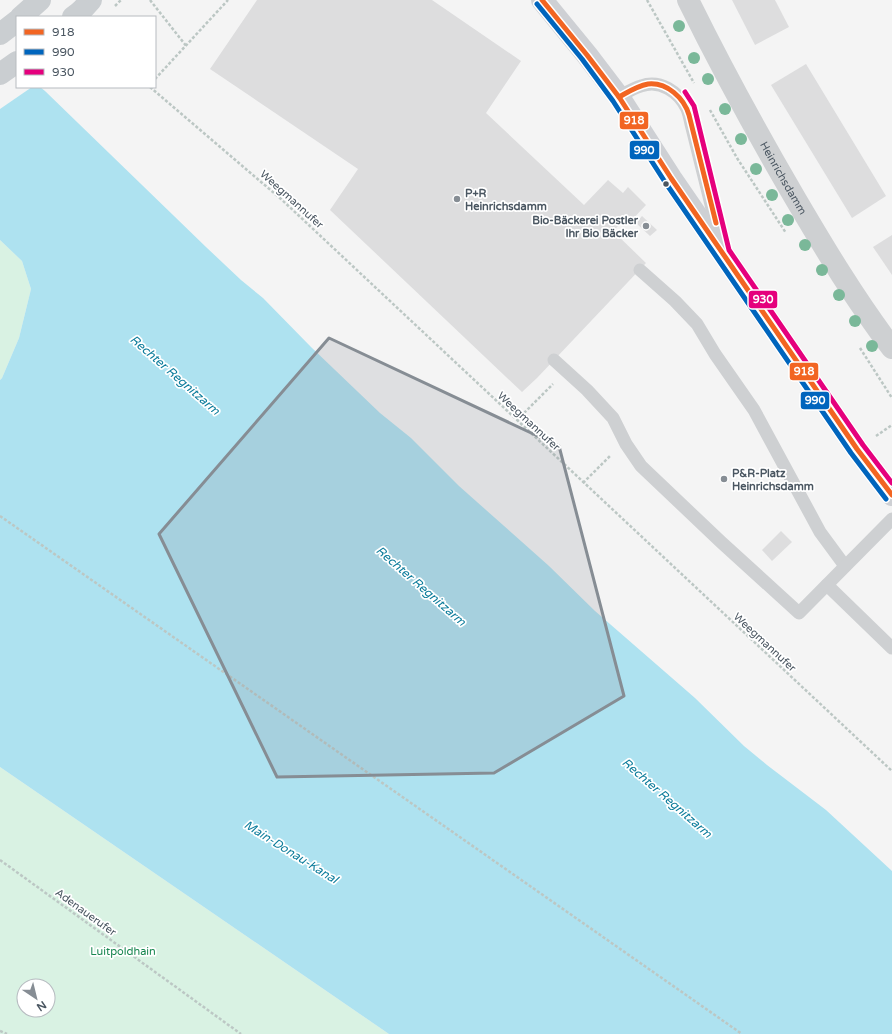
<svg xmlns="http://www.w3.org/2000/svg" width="892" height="1034" viewBox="0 0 892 1034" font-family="'Varela Round',sans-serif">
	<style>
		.green { fill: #d9f2e3; fill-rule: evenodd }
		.water { fill: #aee2f0 }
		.pier { fill: #f4f4f4 }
		.building { fill: #ddddde }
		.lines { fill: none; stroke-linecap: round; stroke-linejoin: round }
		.path { stroke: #bcc7c4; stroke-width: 2.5; stroke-dasharray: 3 2; stroke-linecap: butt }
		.lane { stroke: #ced0d2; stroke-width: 13 }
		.street { stroke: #ced0d2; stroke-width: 22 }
		.secondary { stroke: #ced0d4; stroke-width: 22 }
		.primary { stroke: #caced1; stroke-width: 22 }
		.primary-bridge { stroke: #caced1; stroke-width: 22 }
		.bus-1-casing { stroke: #fff; stroke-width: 8 }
		.bus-2-casing { stroke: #fff; stroke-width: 8 }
		.bus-3-casing { stroke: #fff; stroke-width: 8 }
		.bus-1 { stroke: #f26522; stroke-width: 5 }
		.bus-2 { stroke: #0065bd; stroke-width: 5 }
		.bus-3 { stroke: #e5007d; stroke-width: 5 }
		.tree { fill: #7ab899 }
		.marked { fill: #868d94; fill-opacity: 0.2; stroke: #868d94; stroke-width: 3; stroke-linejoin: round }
		.bus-dot { fill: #4a5661; stroke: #fff; stroke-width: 1.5 }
		.poi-dot { fill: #868d94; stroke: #fff; stroke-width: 1.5 }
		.labels { text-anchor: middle; stroke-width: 3.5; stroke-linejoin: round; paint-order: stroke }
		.street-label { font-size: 11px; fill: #4a5661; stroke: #fff }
		.poi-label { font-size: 11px; font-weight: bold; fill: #4a5661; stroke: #fff; text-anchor: start }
		.park-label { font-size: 11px; fill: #17864f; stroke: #fff }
		.water-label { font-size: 12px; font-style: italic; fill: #0c7c9b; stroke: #fff }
		.line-badge { stroke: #fff; stroke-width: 1.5 }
		.badge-label { font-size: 11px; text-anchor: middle; font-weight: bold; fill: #fff }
	</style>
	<rect width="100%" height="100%" fill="#f4f4f4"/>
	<g class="green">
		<path d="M0,240L22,261L31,289L19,338L2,378L0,380Z"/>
		<path d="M0,767L389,1034H0ZM24,986H48V1010H24Z"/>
	</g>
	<path class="water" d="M0,53L17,87H40L45,91L206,247L241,280L263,298L311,347L380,413L411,438L459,486L549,566L595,611L695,698L744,746L767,765L826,810L892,871V1034H389L0,767V380L2,378L19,338L31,289L22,261L0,240Z"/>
	<path class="pier" d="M0,51L17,65V87H32L0,109Z"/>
	<g class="building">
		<path d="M257,0H432L521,61L486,113L584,205L608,180L623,193L628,187L646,205L629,223L625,219L613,231L646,263L537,378L522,392L330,210L358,169L210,69Z"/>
		<path d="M732,0H775L789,27L755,45Z"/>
		<path d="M806,64L886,196L852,218L771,85Z"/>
		<path d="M642,216L657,230L650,236L636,223Z"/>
		<path d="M892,235V275L873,247Z"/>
		<path d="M781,531L792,542L772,561L762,550Z"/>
	</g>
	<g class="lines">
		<g class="path">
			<path d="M150,0L187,47"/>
			<path d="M647,0L694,83"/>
			<path d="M115,6L121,0"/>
			<path d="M155,79L228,0"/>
			<path d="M150,87L281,199L892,771"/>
			<path d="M710,110L737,158L786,233"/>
			<path d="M860,348L892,398"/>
			<path d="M517,420L553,384"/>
			<path d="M876,436L892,425"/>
			<path d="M583,483L611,455"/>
			<path d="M0,516L742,1034"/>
			<path d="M0,860L241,1034"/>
			<path d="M0,1031L7,1034"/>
		</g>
		<g class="lane">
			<path d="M619,97C626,93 633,88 641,86C660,79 679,92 687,109C689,114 690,119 691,124L720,241"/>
			<path d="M640,270L675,301L697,324L715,354L754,410L820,532L845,566"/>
			<path d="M554,360L587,390L613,418L626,444L641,466L721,542L799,613L892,519"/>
			<path d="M827,585L892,648"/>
		</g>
		<path class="street" id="s1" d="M688,0C721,67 757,133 795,198C825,249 856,301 892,348"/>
		<path class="secondary" d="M542,0L587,55L619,97L671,178L857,449L892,495"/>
		<g class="primary">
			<path d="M81,11L91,0"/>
			<path d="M21,17L40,0"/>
			<path d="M0,34L17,21"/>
			<path d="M0,74L17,62"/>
		</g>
		<path class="primary-bridge" d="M73,17L81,11"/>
		<g class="bus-1-casing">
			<g id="bus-1">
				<path d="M542,0L587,55L619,97L671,178L857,449L892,495"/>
				<path d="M619,97C628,92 637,86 648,84C667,82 684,98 689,115L716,223"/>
			</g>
		</g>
		<g class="bus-2-casing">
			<path id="bus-2" d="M537,4L582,59L613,101L665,182L851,453L886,499"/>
		</g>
		<g class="bus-3-casing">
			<path id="bus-3" d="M685,92L694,106L729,250L863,445L892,483"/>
		</g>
		<use href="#bus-1" class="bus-1"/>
		<use href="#bus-2" class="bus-2"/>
		<use href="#bus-3" class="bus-3"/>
	</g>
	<g class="tree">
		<circle cx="679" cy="26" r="6"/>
		<circle cx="694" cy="58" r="6"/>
		<circle cx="708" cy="79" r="6"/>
		<circle cx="725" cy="109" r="6"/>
		<circle cx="741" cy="139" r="6"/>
		<circle cx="756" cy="169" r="6"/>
		<circle cx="772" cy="195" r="6"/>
		<circle cx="788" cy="220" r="6"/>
		<circle cx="805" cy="245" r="6"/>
		<circle cx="822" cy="270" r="6"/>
		<circle cx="839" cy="295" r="6"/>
		<circle cx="855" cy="321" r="6"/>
		<circle cx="872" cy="346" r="6"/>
	</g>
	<path class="marked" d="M329,338L559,446L624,696L494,773L277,777L159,534Z"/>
	<circle class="bus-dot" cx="666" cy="184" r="3.5"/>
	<g class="poi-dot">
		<circle cx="457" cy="199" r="4"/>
		<circle cx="646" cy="226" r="4"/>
		<circle cx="724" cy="479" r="4"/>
	</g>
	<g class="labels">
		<g class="street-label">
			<text dy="4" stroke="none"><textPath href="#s1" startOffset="202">Heinrichsdamm</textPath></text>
			<text transform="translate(292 199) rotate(42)" y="4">Weegmannufer</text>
			<text transform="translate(529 421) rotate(43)" y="4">Weegmannufer</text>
			<text transform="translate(765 642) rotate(43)" y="4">Weegmannufer</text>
			<text transform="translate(86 912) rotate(36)" y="4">Adenauerufer</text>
		</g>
		<g class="poi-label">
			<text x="465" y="197">P+R<tspan x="465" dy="13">Heinrichsdamm</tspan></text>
			<text x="638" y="224" text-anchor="end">Bio-Bäckerei Postler<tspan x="638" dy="13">Ihr Bio Bäcker</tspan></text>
			<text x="732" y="477">P&amp;R-Platz<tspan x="732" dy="13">Heinrichsdamm</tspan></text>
		</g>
		<g class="park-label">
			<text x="123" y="955">Luitpoldhain</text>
		</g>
		<g class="water-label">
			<text transform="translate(175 375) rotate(41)" y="4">Rechter Regnitzarm</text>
			<text transform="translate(421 586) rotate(41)" y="4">Rechter Regnitzarm</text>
			<text transform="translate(667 798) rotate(41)" y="4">Rechter Regnitzarm</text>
			<text transform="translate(291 852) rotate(32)" y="4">Main-Donau-Kanal</text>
		</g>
	</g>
	<g class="line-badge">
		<rect x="619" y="111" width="30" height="19" rx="4" fill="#f26522"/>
		<rect x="629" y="140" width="31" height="20" rx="4" fill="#0065bd"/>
		<rect x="748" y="290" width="30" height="19" rx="4" fill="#e5007d"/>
		<rect x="789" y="362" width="30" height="19" rx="4" fill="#f26522"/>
		<rect x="800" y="391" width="30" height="19" rx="4" fill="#0065bd"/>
	</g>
	<g class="badge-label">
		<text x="634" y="124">918</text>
		<text x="644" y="154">990</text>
		<text x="763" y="303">930</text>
		<text x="804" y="375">918</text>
		<text x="815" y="404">990</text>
	</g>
	<rect x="16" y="16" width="140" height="72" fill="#ffffff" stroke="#b7bbc0"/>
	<rect x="24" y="29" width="20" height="6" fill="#f26522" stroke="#b7bbc0"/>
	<text x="52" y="36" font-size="12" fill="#4a5661">918</text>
	<rect x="24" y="49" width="20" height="6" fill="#0065bd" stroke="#b7bbc0"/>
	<text x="52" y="56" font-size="12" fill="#4a5661">990</text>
	<rect x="24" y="69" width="20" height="6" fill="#e5007d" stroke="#b7bbc0"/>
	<text x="52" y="76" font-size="12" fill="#4a5661">930</text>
	<g transform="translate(36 998) rotate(145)"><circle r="19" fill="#ffffff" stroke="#b7bbc0"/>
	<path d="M0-3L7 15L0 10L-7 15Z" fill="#868d94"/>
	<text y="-6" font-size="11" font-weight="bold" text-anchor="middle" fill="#4a5661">N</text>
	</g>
</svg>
